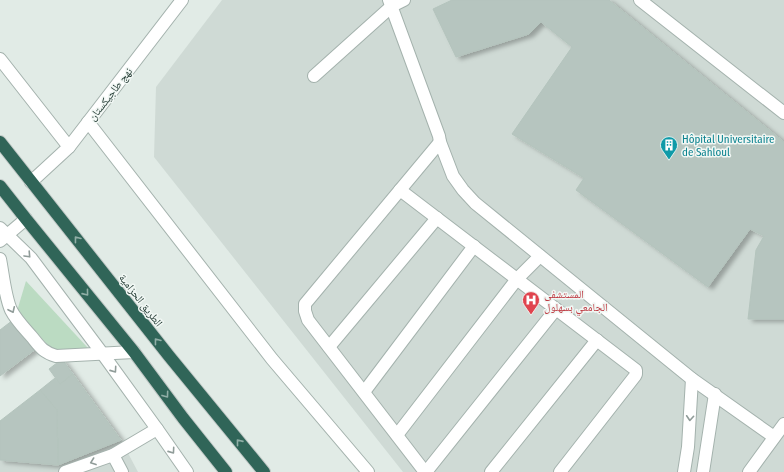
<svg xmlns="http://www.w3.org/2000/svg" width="784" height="472" viewBox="0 0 784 472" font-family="'Fira Sans Condensed','Noto Naskh Arabic',sans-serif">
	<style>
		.built { fill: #cfdad5 }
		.green { fill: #bbdbc2 }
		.building { fill: #b6c5bf; stroke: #b4c4bd; filter: url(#shadow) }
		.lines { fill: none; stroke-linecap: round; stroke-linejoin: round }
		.minor-casing { stroke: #a4b2ad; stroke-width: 14 }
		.highway-casing { stroke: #c1c8c6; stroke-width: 14 }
		.minor { stroke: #fff; stroke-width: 12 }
		.highway { stroke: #306558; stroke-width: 12 }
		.oneway { stroke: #90aea6 }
		.oneway2 { stroke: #909c99 }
		.labels { text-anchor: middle; stroke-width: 3; stroke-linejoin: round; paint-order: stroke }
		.street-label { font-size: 11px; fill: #223a33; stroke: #f1f7f4 }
		.culture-label { font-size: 11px; fill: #0d838f; stroke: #f1f7f4; text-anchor: start }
		.health-label { font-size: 11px; fill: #be3a42; stroke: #f1f7f4; text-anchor: start }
	</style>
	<defs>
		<filter id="shadow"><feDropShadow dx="4.5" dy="2.5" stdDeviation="2" flood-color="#0004"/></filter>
	</defs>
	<rect width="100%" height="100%" fill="#e1ebe6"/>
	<g class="built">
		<path d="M222,0H784V472H403L154,157L156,87Z"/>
		<path d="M121,440L138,472H0V460L58,465Z"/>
	</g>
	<path class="green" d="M26,281L88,348L55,353L17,311Z"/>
	<g class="building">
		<path d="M452,0H609L784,142V319H748L756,250L764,236L750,229L708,287L576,190L584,178L512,134L572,47L541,22L529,34L456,57L433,9Z"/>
		<path d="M13,320L37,348L0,376V330Z"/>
		<path d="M62,359L73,374L60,384L49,369Z"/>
		<path d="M73,374L121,440L58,465L57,410L40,390L55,378L60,384Z"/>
		<path d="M40,390L57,410L58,465L0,460V421Z"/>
	</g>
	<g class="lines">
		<g class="minor-casing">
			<g id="minor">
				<path d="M389,0L439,136L440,142L453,176L463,190L475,203L692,379L774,437"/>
				<path d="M640,0L784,113"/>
				<path d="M0,59L69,147"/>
				<path d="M314,76L392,6L404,0"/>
				<path d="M88,122L272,359L368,472"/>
				<path d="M31,182L69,147L182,0"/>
				<path d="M400,190L636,370V374L635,376L560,472"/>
				<path d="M0,228L31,258L102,353L157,429L113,455L65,472"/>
				<path d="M0,241L26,219"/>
				<path d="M0,259C3,274 5,297 11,310C16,320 25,329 32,337C40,347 43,352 56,356L134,352"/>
				<path d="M329,347L437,218"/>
				<path d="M364,392L474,246"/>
				<path d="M157,429L187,472"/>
				<path d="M397,435L517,279L540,256"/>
				<path d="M113,455L122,472"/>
				<path d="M425,472L308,320L305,311V304L440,142"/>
				<path d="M426,472L556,309"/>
				<path d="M491,472L597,340"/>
				<path d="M684,472L688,447L692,379"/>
				<path d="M703,472L715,394"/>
				<path d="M749,472L784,424"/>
			</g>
		</g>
		<g class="highway-casing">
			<g id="highway">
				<path d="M0,142L169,356L264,472"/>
				<path d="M0,186L26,219L134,352L183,418L226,472"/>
			</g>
		</g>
		<use href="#minor" class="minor"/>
		<use href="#highway" class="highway"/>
	</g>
	<defs><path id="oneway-chevron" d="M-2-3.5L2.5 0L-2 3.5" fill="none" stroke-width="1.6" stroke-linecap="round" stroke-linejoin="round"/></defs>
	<g class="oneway">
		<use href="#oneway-chevron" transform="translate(77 239) rotate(-128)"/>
		<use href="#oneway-chevron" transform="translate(86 293) rotate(51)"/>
		<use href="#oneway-chevron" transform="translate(157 341) rotate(-128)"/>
		<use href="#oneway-chevron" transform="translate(166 395) rotate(54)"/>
		<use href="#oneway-chevron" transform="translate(239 442) rotate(-129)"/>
	</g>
	<g class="oneway2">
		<use href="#oneway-chevron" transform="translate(28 255) rotate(47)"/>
		<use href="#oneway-chevron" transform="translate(12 310) rotate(65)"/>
		<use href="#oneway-chevron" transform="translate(114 370) rotate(55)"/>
		<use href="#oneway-chevron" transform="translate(690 418) rotate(94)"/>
		<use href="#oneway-chevron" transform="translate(172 451) rotate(55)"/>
		<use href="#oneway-chevron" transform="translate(93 462) rotate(160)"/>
	</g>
	<defs>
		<g id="building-pin" transform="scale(0.9)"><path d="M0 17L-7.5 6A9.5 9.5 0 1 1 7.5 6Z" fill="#0f9aa8" stroke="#f1f7f4"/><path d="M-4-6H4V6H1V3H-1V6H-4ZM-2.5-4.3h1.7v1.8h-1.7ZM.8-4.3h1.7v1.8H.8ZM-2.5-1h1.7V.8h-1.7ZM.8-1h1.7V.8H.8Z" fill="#fff"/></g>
		<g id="hospital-pin" transform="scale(0.9)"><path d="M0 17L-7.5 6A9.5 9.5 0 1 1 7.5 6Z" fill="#e0444e" stroke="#f1f7f4"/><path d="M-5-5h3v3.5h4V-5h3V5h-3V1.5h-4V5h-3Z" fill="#fff"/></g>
	</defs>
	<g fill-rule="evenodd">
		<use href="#building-pin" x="669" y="145"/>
		<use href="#hospital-pin" x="531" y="300"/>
	</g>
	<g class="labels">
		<g class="street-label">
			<text transform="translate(110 94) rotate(-52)" y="4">نهج طاجيكستان</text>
			<text transform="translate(141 300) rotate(52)" y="4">الطريق الحزامية</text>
		</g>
		<g class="culture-label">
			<text x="682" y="143">Hôpital Universitaire<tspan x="682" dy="13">de Sahloul</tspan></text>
		</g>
		<g class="health-label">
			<text x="544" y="298">المستشفى<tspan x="544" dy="13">الجامعي بسهلول</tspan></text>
		</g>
	</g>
</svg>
